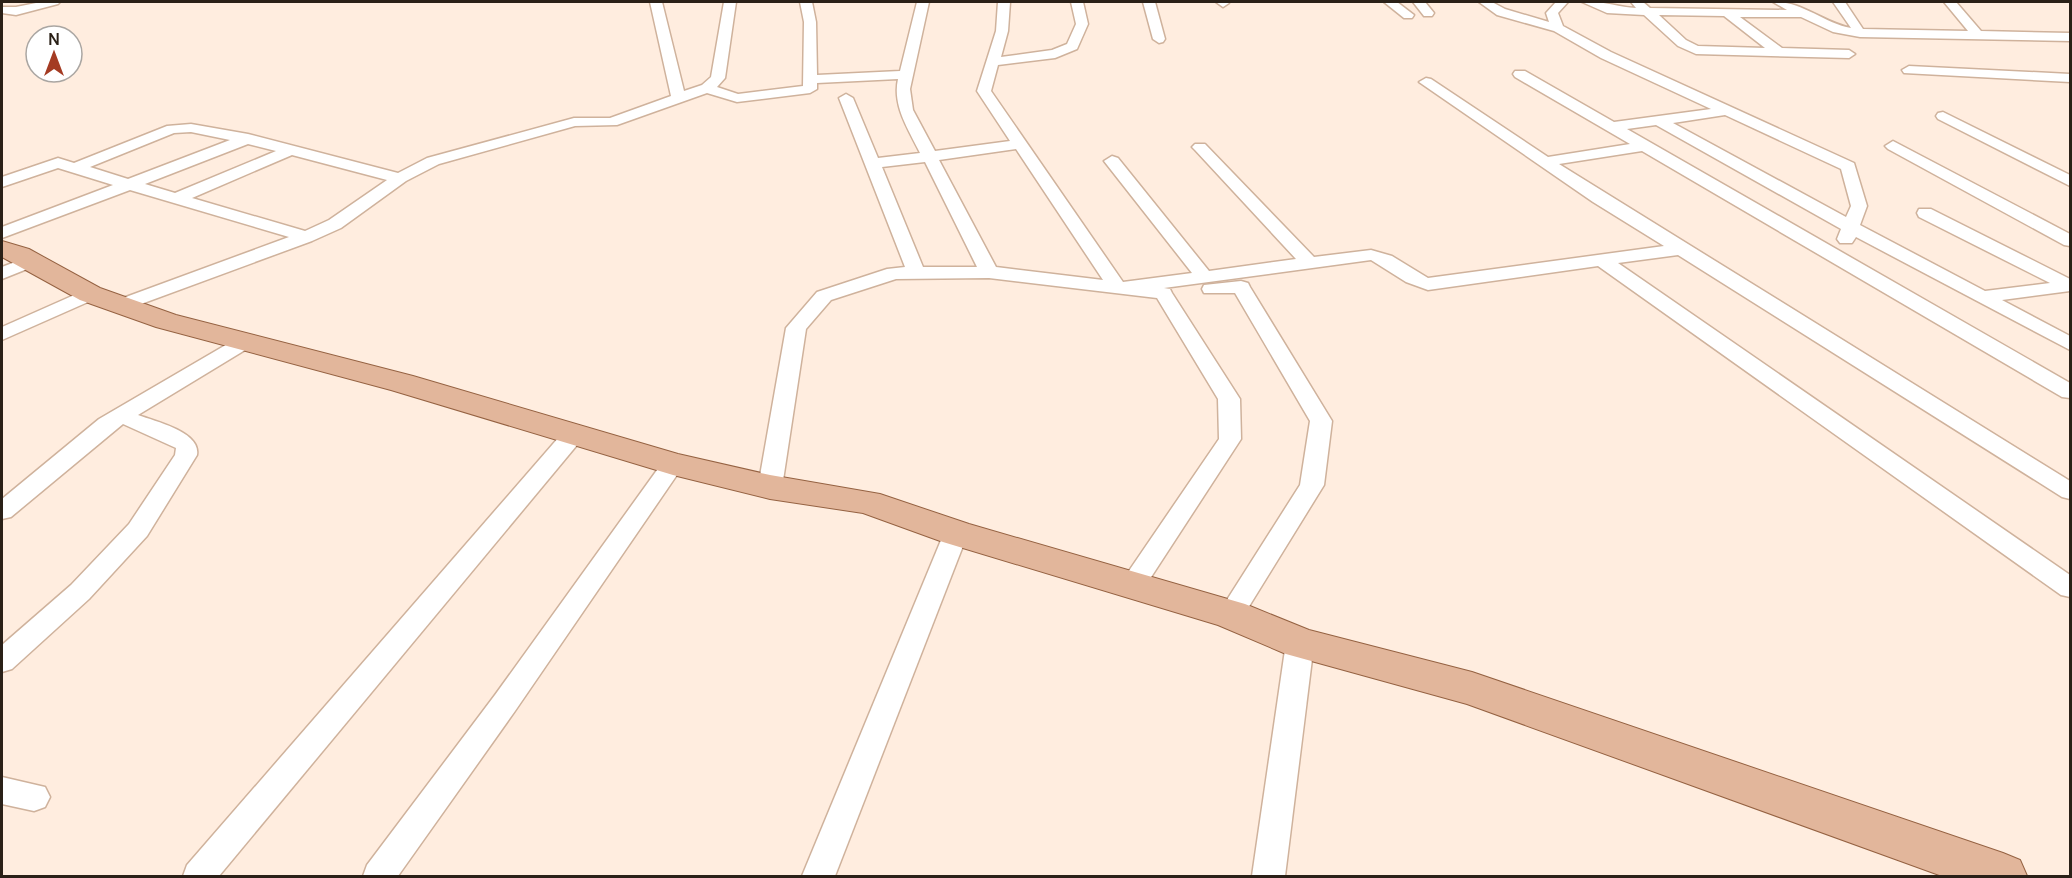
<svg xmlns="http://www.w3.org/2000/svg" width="2072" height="878" viewBox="0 0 2072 878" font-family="Manrope,sans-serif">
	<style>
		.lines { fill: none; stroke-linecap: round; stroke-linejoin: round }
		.street-casing { stroke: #cfb29c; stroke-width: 3 }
		.primary-casing { stroke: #956242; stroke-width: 2 }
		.street { fill: #fff; fill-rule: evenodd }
		.primary { fill: #e2b69b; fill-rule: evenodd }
	</style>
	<rect width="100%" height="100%" fill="#ffeddf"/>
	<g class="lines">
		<g class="street-casing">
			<g id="street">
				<path d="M41,2H60L58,4L16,15L2,13V7H16Z"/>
				<path d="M650,2H662L684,91L702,85L711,77L724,2H736L725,78L717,87L738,94L803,86L804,22L800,2H812L816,22L817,75L900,71L917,2H929L910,89L913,110L935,151L1010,141L977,91L996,31L998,2H1010L1008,31L1001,57L1052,50L1067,44L1076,24L1071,2H1083L1088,24L1077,49L1055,58L998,65L991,91L1123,282L1192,273L1104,161L1112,156L1118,158L1209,271L1296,259L1195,150L1192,147L1195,144H1205L1314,257L1371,250L1392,256L1428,278L1664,246L1593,202L1419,82L1426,78L1431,79L1548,157L1630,144L1515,77L1513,74L1515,71H1525L1614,122L1711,109L1601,58L1554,31L1497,15L1479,2H1492L1505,9L1549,22L1546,13L1556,2H1568L1558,13L1563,26L1611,52L1854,163L1867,206L1860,225L1985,291L2050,283L1919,217L1917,213L1919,209H1931L2070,279V291L2002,300L2070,336V350L1856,237L1852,243H1840L1837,239L1841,229L1656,125L1627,129L2070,383V398L2062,397L1642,151L1559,164L2070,481V499L2062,497L1678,255L1618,263L2070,575V597L2061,595L1598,266L1428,290L1406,282L1371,260L1164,288L1170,289L1172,293L1240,399L1241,439L1142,591L1133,594L1124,591L1120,584L1219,439L1218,399L1157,298L989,278L896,279L831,300L806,329L782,487L778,493L770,495L762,493L758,487L786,328L817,292L887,269L905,267L839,98L846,94L853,98L878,158L920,153C909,130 892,106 898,79L817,83V89L810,93L737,102L707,93L617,125L575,126L439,164L406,181L341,228L312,241L122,311L115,309L112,305L115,301L289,237L130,190L2,238V227L113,185L58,168L2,187V177L58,158L74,163L167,126L191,124L248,134L398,173L427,158L574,118H610L671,96ZM1725,115L1841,169L1851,206L1846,217L1673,123ZM191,132L230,140L128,179L90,167L174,133ZM248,144L276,151L175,193L145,184ZM1016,149L1103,280L996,267L939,160ZM292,155L387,180L329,220L305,231L192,198ZM925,162L977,267H923L882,167Z"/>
				<path d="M1143,2H1155L1165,39L1163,42L1159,43L1153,39Z"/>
				<path d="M1216,2H1228L1229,3L1223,7Z"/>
				<path d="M1384,2H1397L1414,15L1412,18H1404Z"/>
				<path d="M1413,2H1425L1434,13L1432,16H1424Z"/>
				<path d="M1582,2C1600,0 1618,7 1636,8L1631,2H1643L1650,8L1787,10L1773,2C1800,0 1824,23 1851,28L1833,2H1845L1863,29L1968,31L1944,2H1956L1981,31L2070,33V41L1860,37L1833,32L1801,17H1740L1782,48L1849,50L1855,54L1849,58L1696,54L1678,46L1644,15L1607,13ZM1659,15L1724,16L1765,48L1698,46L1686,40Z"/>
				<path d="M1909,66L2070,74V82L1904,73L1902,70Z"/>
				<path d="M1943,112L2070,175V186L1938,119L1936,116L1938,113Z"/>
				<path d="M1893,141L2070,234V246L2064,245L1888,149L1885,146Z"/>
				<path d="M31,256L37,257L40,261L37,265L2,279V267Z"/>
				<path d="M1241,281L1248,283L1250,287L1332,421L1324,485L1240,621L1231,624L1222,621L1218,614L1300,485L1310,421L1235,293H1204L1202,289L1204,285Z"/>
				<path d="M90,288L97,290L99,294L97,298L2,340V327Z"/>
				<path d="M243,337L250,339L253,343L250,347L138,415C157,422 201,432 197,455L147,536L89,599L12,669L2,672V645L71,585L129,524L175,455L176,448L123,424L11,517L2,519V499L99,419L236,339Z"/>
				<path d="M574,427L582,429L585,434L582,439L219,876H183L187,865L566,429Z"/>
				<path d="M673,457L681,459L685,464L681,469L515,711L398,876H363L367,865L495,695L665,459Z"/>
				<path d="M956,524L965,527L968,533L835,876H802L944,533L947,527Z"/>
				<path d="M1300,632L1310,636L1314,643L1285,876H1252L1286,643L1290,636Z"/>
				<path d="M2,777L45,787L50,797L45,807L34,811L2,804Z"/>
			</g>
		</g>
		<g class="primary-casing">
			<path id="primary" d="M2,241L29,249L100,288L176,315L413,376L678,454L770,475L880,494L969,524L1245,604L1309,630L1472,672L2003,853L2020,860L2027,876H1942L1467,704L1286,654L1218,625L943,542L863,513L770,499L673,475L391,390L156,327L80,300L2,257Z"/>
		</g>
		<use href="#street" class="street"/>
		<use href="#primary" class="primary"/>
	</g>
	<rect width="2072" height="878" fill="none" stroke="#2a2017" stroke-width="6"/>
	<g transform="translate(54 54)"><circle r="28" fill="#ffffff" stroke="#aaa6a2" stroke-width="1.5"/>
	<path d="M0-4.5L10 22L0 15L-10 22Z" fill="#a43b23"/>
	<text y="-9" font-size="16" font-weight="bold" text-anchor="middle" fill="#2a2017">N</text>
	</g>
</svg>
